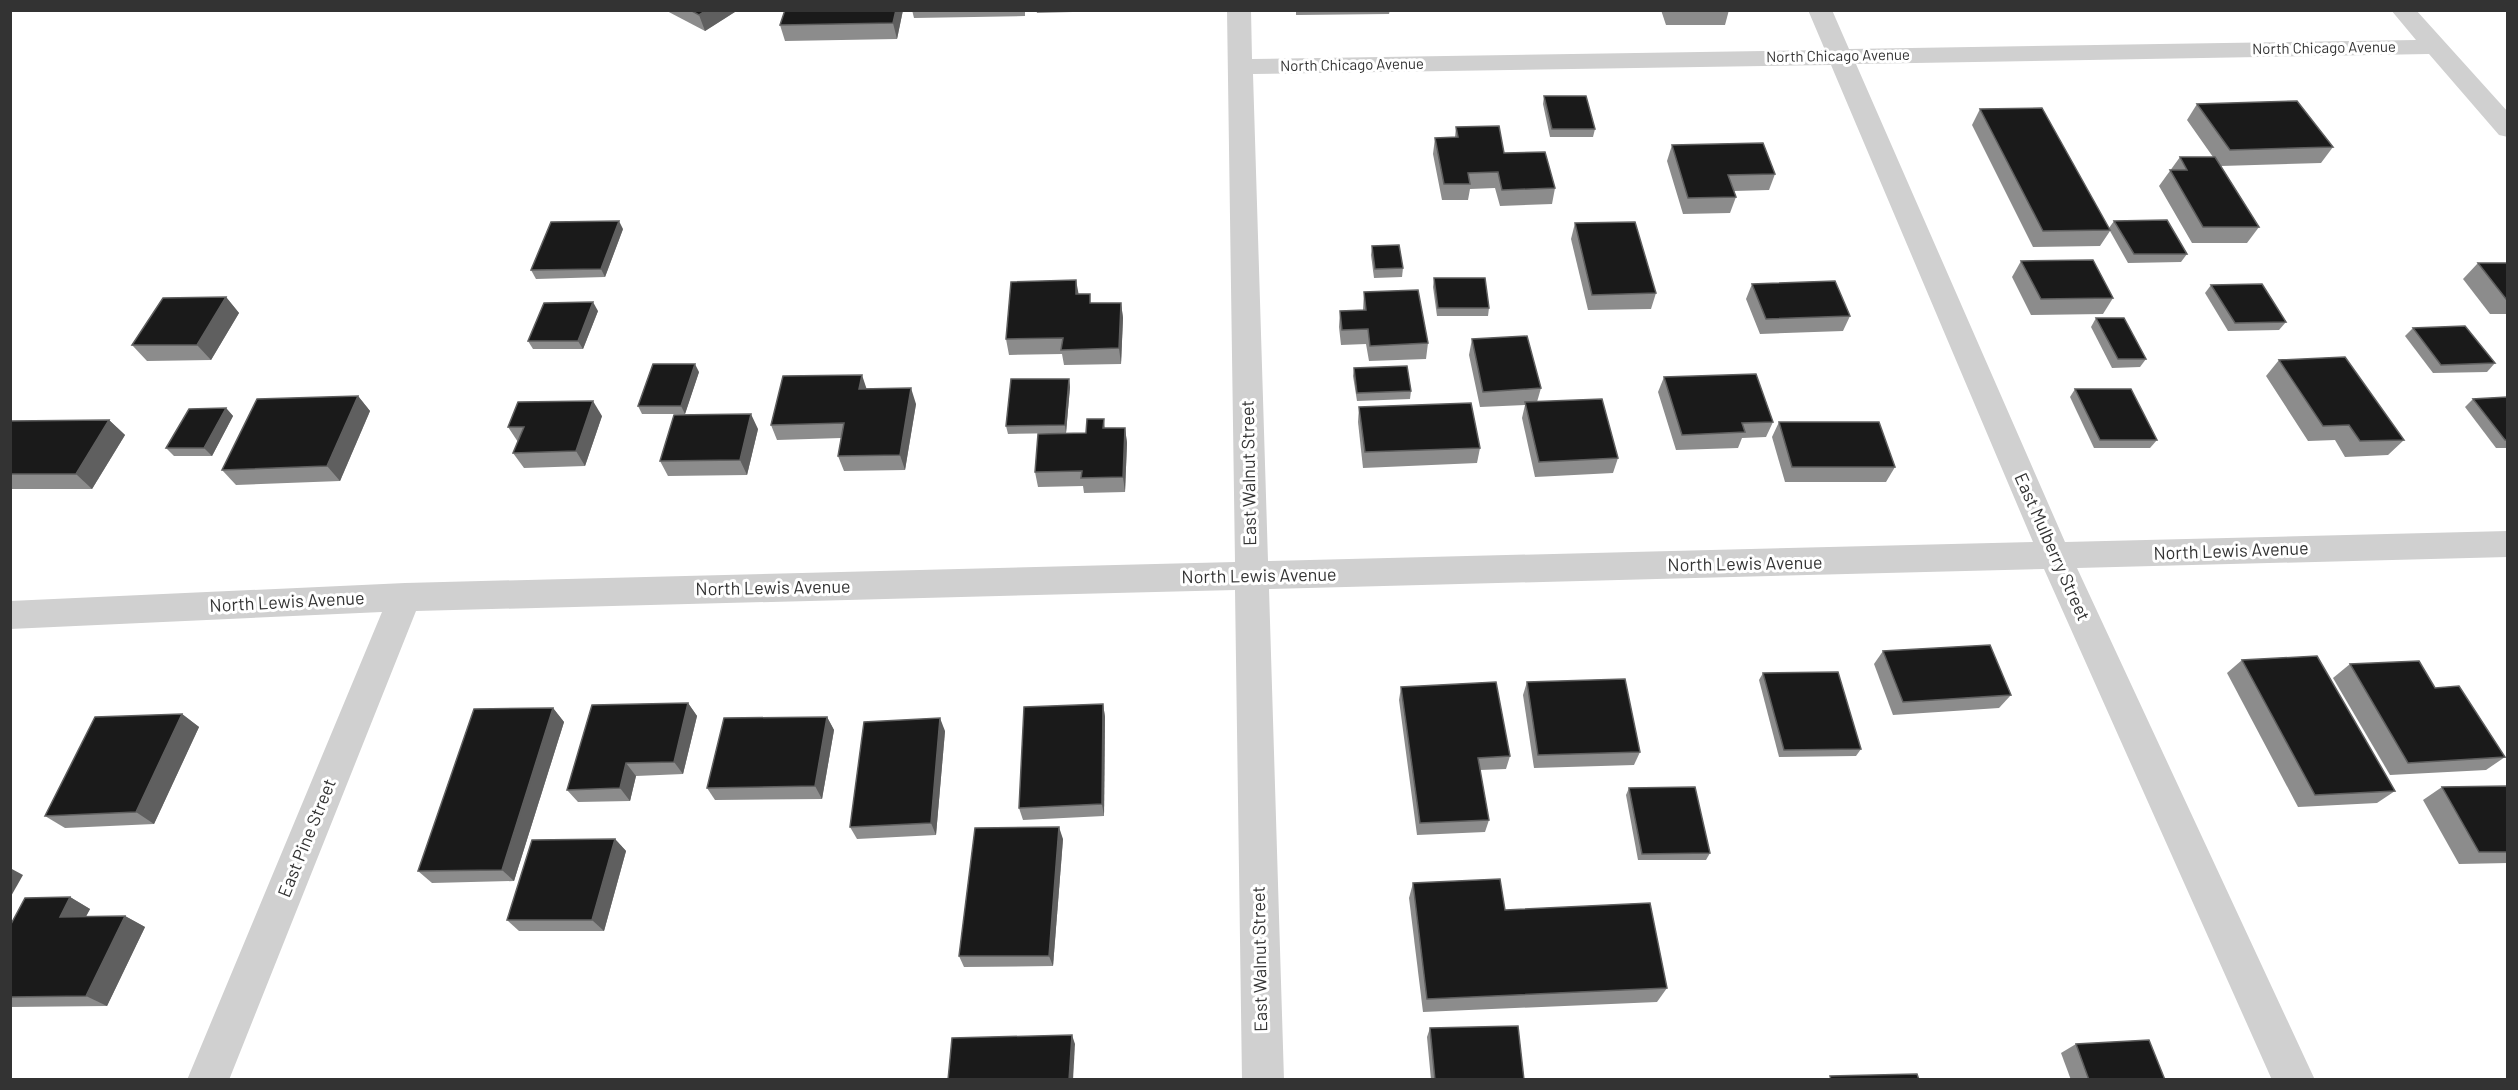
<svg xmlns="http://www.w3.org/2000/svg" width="2518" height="1090" viewBox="0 0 2518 1090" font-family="Barlow,sans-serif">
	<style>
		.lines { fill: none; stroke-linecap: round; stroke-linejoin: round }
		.minor { fill: #d0d0d0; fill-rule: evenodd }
		.wall { fill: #8c8c8c }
		.shaded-wall { fill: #5f5f5f }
		.building { fill: #1a1a1a; stroke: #5f5f5f; stroke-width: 1.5 }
		.labels { text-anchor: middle; stroke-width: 6; stroke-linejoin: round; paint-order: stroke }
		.far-street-label { font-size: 15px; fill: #333; stroke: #fff }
		.street-label { font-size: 18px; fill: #333; stroke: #fff }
	</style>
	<rect width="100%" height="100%" fill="#fff"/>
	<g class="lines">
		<path class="minor" d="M1227,10H1251L1252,59L1825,50L1808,10H1832L1849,49L2416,40L2391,10H2416L2508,112V137L2499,135L2429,54L1856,64L2065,542L2508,531V557L2077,568L2315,1080H2272L2044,569L1269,589L1284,1080H1242L1235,590L416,611L229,1080H187L382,612L10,629V601L405,583L1235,562ZM1831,65L2033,542L1268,561L1253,74Z"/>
	</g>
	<g class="wall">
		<path d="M665,10H738L705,31Z"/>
		<path d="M785,10H903L897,39L785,41L780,25Z"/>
		<path d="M912,10H1025V16L914,18Z"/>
		<path d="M1036,10H1144L1037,13Z"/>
		<path d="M1296,10H1390L1389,14L1296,15Z"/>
		<path d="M1661,10H1729L1725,25H1666Z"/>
		<path d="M1544,96L1595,129L1593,137H1550L1543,104Z"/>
		<path d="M2197,104L2333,147L2321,163L2221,166L2259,227L2247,243H2192L2159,186L2180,157H2213L2187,120Z"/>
		<path d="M1980,109L2109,228L2114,221L2187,254L2181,262L2128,263L2110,231L2100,246L2033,247L1972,125Z"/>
		<path d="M1456,127L1504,153L1555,188L1552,204L1500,206L1495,188L1470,189L1468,200H1442L1433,154L1435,138L1455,137Z"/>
		<path d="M1672,145L1775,174L1769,190L1734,191L1736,197L1730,213L1683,214L1667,161Z"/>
		<path d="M1575,223L1656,293L1651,309L1588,310L1571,239Z"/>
		<path d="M623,229L605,277L536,279L531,270Z"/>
		<path d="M1372,246L1403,268L1402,277L1374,278L1371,255Z"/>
		<path d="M2021,261L2113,298L2103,314L2031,315L2012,277Z"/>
		<path d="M2478,263H2508V314H2490L2463,279Z"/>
		<path d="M1434,278L1489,308L1488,316H1437L1433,287Z"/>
		<path d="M1752,284L1850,316L1843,331L1760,334L1746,299Z"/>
		<path d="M2211,285L2286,322L2279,330L2228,331L2205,293Z"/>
		<path d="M1364,292L1428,343L1426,359L1369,361L1366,344L1341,345L1339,327L1340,311L1363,310Z"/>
		<path d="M1078,294L1091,303H1121L1123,318L1121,364L1064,365L1062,354L1009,355L1006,339Z"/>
		<path d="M226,297L239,313L211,360L147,361L132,345Z"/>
		<path d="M598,311L583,349H533L528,341Z"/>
		<path d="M2096,318L2146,359L2140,367L2112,368L2091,327Z"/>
		<path d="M2413,328L2495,363L2487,372L2433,373L2405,336Z"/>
		<path d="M1472,339L1541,388L1537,402L1618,458L1613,473L1535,477L1522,418L1525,405L1480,407L1469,355Z"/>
		<path d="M2279,360L2404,440L2388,455L2345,457L2335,440L2308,441L2266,376Z"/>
		<path d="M1354,368L1411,391L1410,399L1357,401L1353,376Z"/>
		<path d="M699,372L685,414H642L638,406Z"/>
		<path d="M1664,377L1773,422L1766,437L1742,438L1738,448L1676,450L1658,392Z"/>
		<path d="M1069,379L1070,387L1066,433L1008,434L1006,426Z"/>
		<path d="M866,389L916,404L905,470L844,471L838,456L841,438L777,440L771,425Z"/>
		<path d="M2075,389L2157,440L2150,448H2094L2070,397Z"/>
		<path d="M358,396L370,411L340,481L236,485L222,470Z"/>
		<path d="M2508,398V448H2496L2465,407L2473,399Z"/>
		<path d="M1359,407L1480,448L1477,463L1363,468L1358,422Z"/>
		<path d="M226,408L233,416L212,456H174L166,448Z"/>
		<path d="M602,416L585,466L524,468L513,453L518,442L508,427Z"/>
		<path d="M1104,419L1105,428H1125L1127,443L1125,492L1084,493L1083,486L1038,487L1035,472Z"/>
		<path d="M109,420L125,435L92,489H10V421Z"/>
		<path d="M1779,422L1895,467L1886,482H1785L1772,437Z"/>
		<path d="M758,429L747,475L668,476L660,461Z"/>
		<path d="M1883,651L2011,695L1999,708L1893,715L1874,664Z"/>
		<path d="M2242,660L2395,791L2377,803L2298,807L2227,673Z"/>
		<path d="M2350,664L2435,688L2505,757L2486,770L2390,775L2333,678Z"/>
		<path d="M1763,673L1861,749L1856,756L1779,757L1759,680Z"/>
		<path d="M1527,682L1640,752L1634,765L1534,768L1523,695Z"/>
		<path d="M1401,687L1510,756L1506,769L1480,770L1489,820L1485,832L1417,835L1399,700Z"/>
		<path d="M688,703L697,716L683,774L636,776L630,801L578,802L567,790Z"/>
		<path d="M1103,704L1105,717L1104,816L1023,820L1019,808Z"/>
		<path d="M553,708L564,722L514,881L432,883L418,871Z"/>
		<path d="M182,714L199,727L154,824L65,828L45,816Z"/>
		<path d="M827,717L834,730L822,799L715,800L707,788Z"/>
		<path d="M945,731L936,835L857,839L850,827Z"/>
		<path d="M2508,786V863L2459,864L2423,800L2442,787Z"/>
		<path d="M1629,788L1710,853L1706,860H1638L1626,795Z"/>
		<path d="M615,839L626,851L604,931H519L507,920Z"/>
		<path d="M1063,839L1053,966L964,967L959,956Z"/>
		<path d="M1413,883L1505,910L1667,988L1657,1002L1423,1012L1409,898Z"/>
		<path d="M70,897L90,909L86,916H125L145,927L107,1006L10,1007V926Z"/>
		<path d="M1430,1028L1524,1080H1431L1427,1037Z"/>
		<path d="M2076,1044L2165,1080H2071L2061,1053Z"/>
	</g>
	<g class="shaded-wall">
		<path d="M707,10H738L705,31L699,15Z"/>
		<path d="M896,10H903L897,39L893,23Z"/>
		<path d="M619,221L623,229L605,277L601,269Z"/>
		<path d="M1076,280L1079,296L1076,294Z"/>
		<path d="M226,297L239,313L211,360L197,345Z"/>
		<path d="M593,302L598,311L583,349L578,341Z"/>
		<path d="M1121,303L1123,318L1121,364L1119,348Z"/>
		<path d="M695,364L699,372L685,414L681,406Z"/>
		<path d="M862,375L867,390L859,389Z"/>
		<path d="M1069,379L1070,387L1066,433L1065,425Z"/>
		<path d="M911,388L916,404L905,470L900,455Z"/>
		<path d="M358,396L370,411L340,481L327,466Z"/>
		<path d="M593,401L602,416L585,466L576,451Z"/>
		<path d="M226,408L233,416L212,456L204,448Z"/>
		<path d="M751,414L758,429L747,475L740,460Z"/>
		<path d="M109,420L125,435L92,489L76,474Z"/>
		<path d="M1125,428L1127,443L1125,492L1123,477Z"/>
		<path d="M688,703L697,716L683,774L674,762Z"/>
		<path d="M1103,704L1105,717L1104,816L1102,804Z"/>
		<path d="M553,708L564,722L514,881L502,870Z"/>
		<path d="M182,714L199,727L154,824L136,812Z"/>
		<path d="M827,717L834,730L822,799L815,786Z"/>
		<path d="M940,718L945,731L936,835L931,823Z"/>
		<path d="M626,763L636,776L630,801L620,788Z"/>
		<path d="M1059,827L1063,839L1053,966L1049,956Z"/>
		<path d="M615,839L626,851L604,931L592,920Z"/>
		<path d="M10,868L23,875L10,898Z"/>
		<path d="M70,897L90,909L80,928L60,917Z"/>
		<path d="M125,916L145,927L107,1006L86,996Z"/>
		<path d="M1072,1035L1075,1044L1073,1080H1069Z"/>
	</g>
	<g class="building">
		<path d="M690,10H707L699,15Z"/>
		<path d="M785,10H896L893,23L780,25Z"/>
		<path d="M1544,96H1586L1595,129H1552Z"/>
		<path d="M2297,101L2333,147L2230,150L2197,104Z"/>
		<path d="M2042,108L2110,230L2043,231L1980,109Z"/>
		<path d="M1499,126L1504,153L1545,152L1555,188L1502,190L1498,172L1468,173L1470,184H1444L1435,138L1458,137L1456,127Z"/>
		<path d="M1763,143L1775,174L1728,175L1736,197L1688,198L1672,145Z"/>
		<path d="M2180,157H2215L2259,227H2203L2170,170H2187Z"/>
		<path d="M2167,220L2187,254H2134L2114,221Z"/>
		<path d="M619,221L601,269L531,270L551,222Z"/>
		<path d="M1635,222L1656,293L1592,295L1575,223Z"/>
		<path d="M1399,245L1403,268L1375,269L1372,246Z"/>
		<path d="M2093,260L2113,298L2041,299L2021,261Z"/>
		<path d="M2478,263H2508V299H2506Z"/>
		<path d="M1434,278H1485L1489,308H1438Z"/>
		<path d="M1076,280V294H1090V303H1121L1119,348L1061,350L1063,338L1006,339L1011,282Z"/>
		<path d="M1835,281L1850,316L1766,319L1752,284Z"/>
		<path d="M2262,284L2286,322L2235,323L2211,285Z"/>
		<path d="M1418,290L1428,343L1370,346L1368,329L1342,330L1340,311L1366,310L1364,292Z"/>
		<path d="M226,297L197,345H132L163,298Z"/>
		<path d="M593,302L578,341H528L544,303Z"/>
		<path d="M2096,318H2124L2146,359H2118Z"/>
		<path d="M2465,326L2495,363L2441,365L2413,328Z"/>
		<path d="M1527,336L1541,388L1483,392L1472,339Z"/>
		<path d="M2345,357L2404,440L2360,441L2349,425L2323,426L2279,360Z"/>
		<path d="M653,364H695L681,406H638Z"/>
		<path d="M1407,366L1411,391L1357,393L1354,368Z"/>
		<path d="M1756,374L1773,422L1742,423L1745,432L1682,435L1664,377Z"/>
		<path d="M862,375L859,389L911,388L900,455L838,456L844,423L771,425L783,376Z"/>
		<path d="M1011,379H1069L1065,425L1006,426Z"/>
		<path d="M2075,389H2131L2157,440H2100Z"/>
		<path d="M358,396L327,466L222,470L257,399Z"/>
		<path d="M2507,397L2508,440H2505L2473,399Z"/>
		<path d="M1602,399L1618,458L1539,462L1525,402Z"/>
		<path d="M593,401L576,451L513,453L524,427H508L518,402Z"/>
		<path d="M1471,403L1480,448L1365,452L1359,407Z"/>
		<path d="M226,408L204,448H166L189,409Z"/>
		<path d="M751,414L740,460L660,461L674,415Z"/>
		<path d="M1087,419H1104L1103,428H1125L1123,477L1081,478L1082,471L1035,472L1038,434L1086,433Z"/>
		<path d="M109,420L76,474H10V421Z"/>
		<path d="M1779,422H1879L1895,467H1792Z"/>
		<path d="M1990,645L2011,695L1903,702L1883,651Z"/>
		<path d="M2317,656L2395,791L2315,795L2242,660Z"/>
		<path d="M2419,661L2435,688L2459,686L2505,757L2408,763L2350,664Z"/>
		<path d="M1838,672L1861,749L1784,750L1763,673Z"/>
		<path d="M1625,679L1640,752L1538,755L1527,682Z"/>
		<path d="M1496,682L1510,756L1478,758L1489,820L1420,823L1401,687Z"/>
		<path d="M688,703L674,762L626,763L620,788L567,790L592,705Z"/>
		<path d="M1103,704L1102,804L1019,808L1024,707Z"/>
		<path d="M553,708L502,870L418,871L474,709Z"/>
		<path d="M182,714L136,812L45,816L95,717Z"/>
		<path d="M827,717L815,786L707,788L724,718Z"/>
		<path d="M940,718L931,823L850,827L864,722Z"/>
		<path d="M2508,786V852H2479L2442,787Z"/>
		<path d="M1695,787L1710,853L1642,854L1629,788Z"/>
		<path d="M1059,827L1049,956H959L975,828Z"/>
		<path d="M615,839L592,920H507L532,840Z"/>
		<path d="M1500,879L1505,910L1650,903L1667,988L1427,999L1413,883Z"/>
		<path d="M70,897L60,917L125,916L86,996L10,997V926L25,898Z"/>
		<path d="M1518,1026L1524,1080H1435L1430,1028Z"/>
		<path d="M1072,1035L1069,1080H948L952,1038Z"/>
		<path d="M2149,1040L2165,1080H2089L2076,1044Z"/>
		<path d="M1917,1074L1919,1080H1831L1830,1076Z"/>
	</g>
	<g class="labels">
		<g class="far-street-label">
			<text transform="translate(2324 48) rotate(-1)" y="5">North Chicago Avenue</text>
			<text transform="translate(1838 56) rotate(-1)" y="5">North Chicago Avenue</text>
			<text transform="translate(1352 65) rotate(-1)" y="5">North Chicago Avenue</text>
		</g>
		<g class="street-label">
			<text transform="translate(1249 473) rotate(-91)" y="6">East Walnut Street</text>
			<text transform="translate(2052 547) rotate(66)" y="6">East Mulberry Street</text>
			<text transform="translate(2231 551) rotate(-2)" y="6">North Lewis Avenue</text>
			<text transform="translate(1745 564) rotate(-1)" y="6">North Lewis Avenue</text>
			<text transform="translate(1259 576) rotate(-1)" y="6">North Lewis Avenue</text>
			<text transform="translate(773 588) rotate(-1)" y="6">North Lewis Avenue</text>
			<text transform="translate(287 602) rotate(-3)" y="6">North Lewis Avenue</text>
			<text transform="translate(307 838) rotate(-68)" y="6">East Pine Street</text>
			<text transform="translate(1260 959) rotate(-91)" y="6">East Walnut Street</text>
		</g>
	</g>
	<rect width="2518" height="1090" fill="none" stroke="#333333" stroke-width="24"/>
</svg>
